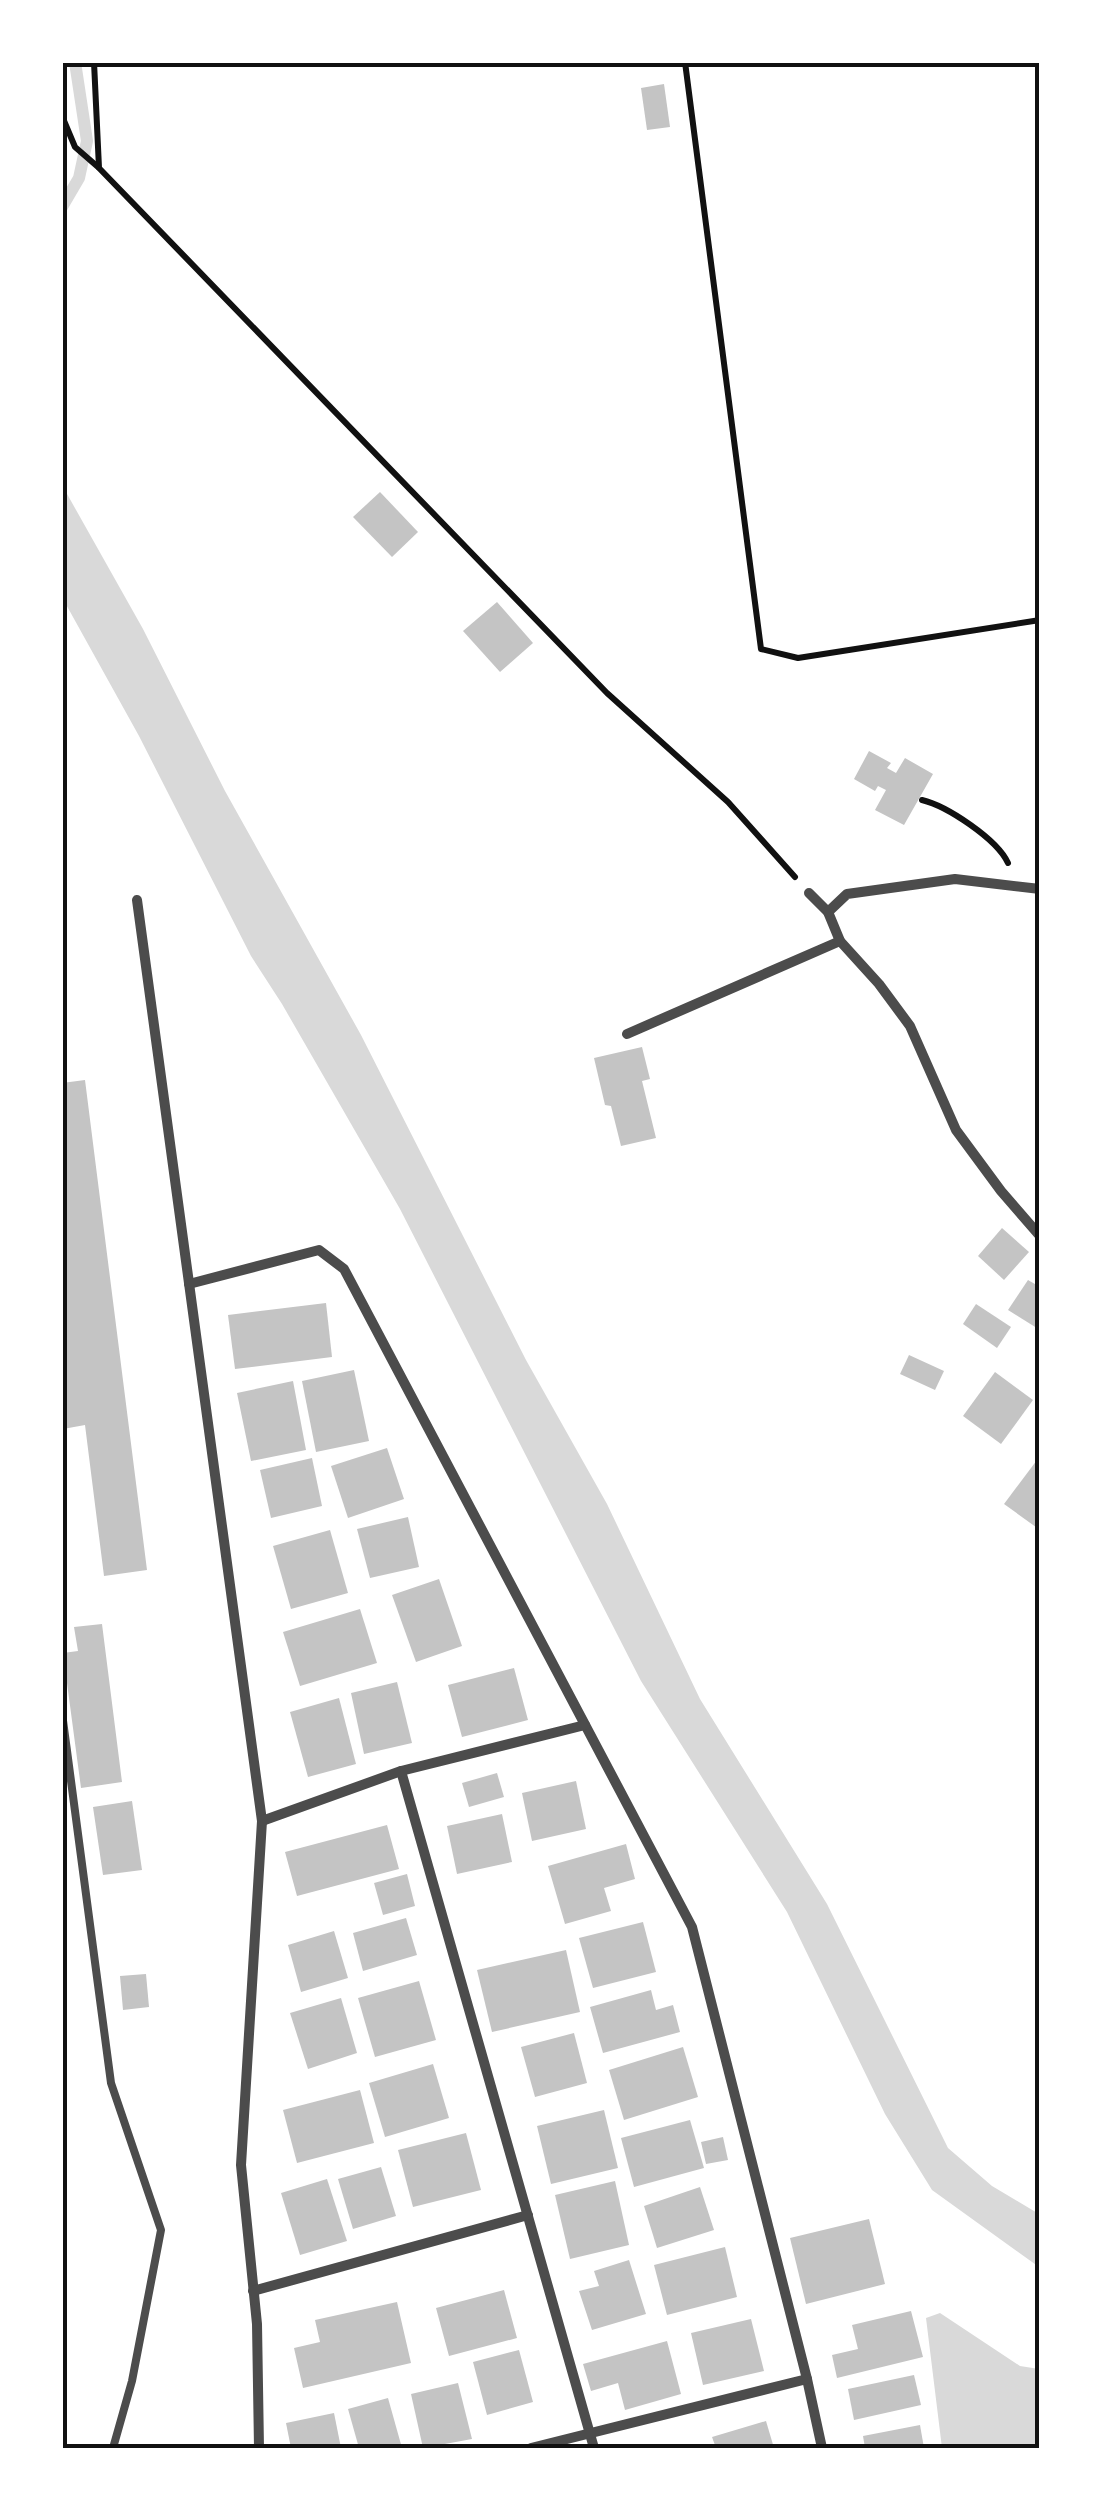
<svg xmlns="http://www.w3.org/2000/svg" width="1102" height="2511" viewBox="0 0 1102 2511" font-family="'Fira Sans Condensed',sans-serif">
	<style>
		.water { fill: #d9d9d9 }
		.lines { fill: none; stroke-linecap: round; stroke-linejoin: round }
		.stream { stroke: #d9d9d9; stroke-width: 12 }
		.building { fill: #c4c4c4 }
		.path { stroke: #111; stroke-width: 6 }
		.service { stroke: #4c4c4c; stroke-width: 8 }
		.minor { stroke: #4c4c4c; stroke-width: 10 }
		.neatline { fill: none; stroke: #111; stroke-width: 4 }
	</style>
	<rect width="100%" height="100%" fill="#fff"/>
	<g class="water">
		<path d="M62,485L143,629L225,791L361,1035L526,1360L607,1504L700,1699L827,1904L948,2148L992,2186L1039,2214V2267L932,2190L885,2114L787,1912L641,1681L400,1209L282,1004L251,956L139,736L63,599Z"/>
		<path d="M940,2313L1020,2366L1039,2369V2448H942L926,2318Z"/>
	</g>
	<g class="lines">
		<path class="stream" d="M62,207L79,178L87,141L75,62"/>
	</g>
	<g class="building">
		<path d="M664,84L670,127L647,130L641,88Z"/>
		<path d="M380,492L418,532L392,557L353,517Z"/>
		<path d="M497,602L533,643L500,672L463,631Z"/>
		<path d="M869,751L891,763L887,768L896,773L905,758L933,774L904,825L875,810L886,790L878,786L875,791L854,779Z"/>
		<path d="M642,1047L650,1079L642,1081L656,1138L621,1146L611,1106L605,1105L594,1058Z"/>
		<path d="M85,1080L147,1570L104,1576L85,1425L63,1429L62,1426V1083Z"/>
		<path d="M1002,1228L1029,1252L1004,1280L978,1256Z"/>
		<path d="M1028,1280L1040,1287V1330L1008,1310Z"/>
		<path d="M326,1303L332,1357L235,1369L228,1315Z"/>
		<path d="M976,1304L1011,1327L997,1348L963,1324Z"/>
		<path d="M909,1355L944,1371L935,1390L900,1374Z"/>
		<path d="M354,1370L369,1441L316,1452L302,1381Z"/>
		<path d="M995,1372L1033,1400L1001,1444L963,1416Z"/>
		<path d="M293,1381L306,1450L251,1461L237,1393Z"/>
		<path d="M387,1448L404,1499L348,1518L331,1466Z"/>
		<path d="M312,1458L322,1506L271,1518L260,1470Z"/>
		<path d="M1037,1460L1040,1462V1530L1004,1504Z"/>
		<path d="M408,1517L419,1567L370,1578L357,1529Z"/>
		<path d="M330,1530L348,1593L291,1609L273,1546Z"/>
		<path d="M439,1579L462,1646L416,1662L392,1595Z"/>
		<path d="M360,1609L377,1663L300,1686L283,1632Z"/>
		<path d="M102,1624L122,1782L81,1788L63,1653L78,1651L74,1627Z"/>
		<path d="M514,1668L528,1720L462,1737L448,1685Z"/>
		<path d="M397,1682L412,1743L364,1754L351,1693Z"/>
		<path d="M339,1698L356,1764L308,1777L290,1712Z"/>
		<path d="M497,1773L504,1797L469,1807L462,1783Z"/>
		<path d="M576,1781L586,1829L532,1841L522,1793Z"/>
		<path d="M132,1801L142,1870L103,1875L93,1807Z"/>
		<path d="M502,1814L512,1862L457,1874L447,1826Z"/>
		<path d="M387,1825L399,1869L297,1896L285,1852Z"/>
		<path d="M626,1844L635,1879L604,1888L611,1911L565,1924L548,1866Z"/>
		<path d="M407,1874L415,1906L383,1915L374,1883Z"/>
		<path d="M406,1918L417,1955L363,1971L353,1933Z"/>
		<path d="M643,1922L656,1972L593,1988L579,1938Z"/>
		<path d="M334,1931L348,1978L301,1992L288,1945Z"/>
		<path d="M566,1950L580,2012L492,2032L477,1970Z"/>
		<path d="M146,1974L149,2007L123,2010L120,1976Z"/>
		<path d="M419,1981L436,2040L375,2057L358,1998Z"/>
		<path d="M651,1990L656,2010L673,2005L680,2032L603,2053L590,2007Z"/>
		<path d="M341,1998L357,2053L308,2069L290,2013Z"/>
		<path d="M574,2033L587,2083L535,2097L521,2047Z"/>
		<path d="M683,2047L698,2097L624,2120L609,2070Z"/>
		<path d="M433,2064L449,2118L385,2137L369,2083Z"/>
		<path d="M360,2090L374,2143L297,2163L283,2110Z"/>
		<path d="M604,2110L618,2168L551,2184L537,2126Z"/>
		<path d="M690,2120L704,2168L634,2187L621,2138Z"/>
		<path d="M466,2133L481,2190L413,2207L398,2150Z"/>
		<path d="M723,2137L728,2160L706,2164L701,2142Z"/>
		<path d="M381,2167L396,2216L353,2229L338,2179Z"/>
		<path d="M327,2179L347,2241L300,2255L281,2193Z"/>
		<path d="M615,2181L629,2245L570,2259L555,2195Z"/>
		<path d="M700,2187L714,2230L657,2248L644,2206Z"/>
		<path d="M869,2219L885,2284L806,2304L790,2238Z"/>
		<path d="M725,2247L737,2297L667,2315L654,2265Z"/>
		<path d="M629,2260L646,2314L592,2330L579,2291L599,2286L594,2271Z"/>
		<path d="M504,2290L517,2338L449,2356L436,2308Z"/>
		<path d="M397,2302L411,2363L303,2388L294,2348L320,2342L315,2320Z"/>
		<path d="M911,2311L923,2357L837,2378L832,2355L858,2349L852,2325Z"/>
		<path d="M751,2319L764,2371L703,2385L691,2333Z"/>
		<path d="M667,2341L681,2394L625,2410L618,2383L591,2391L583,2364Z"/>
		<path d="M519,2350L533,2402L487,2415L473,2362Z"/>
		<path d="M914,2375L921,2405L854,2420L848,2389Z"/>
		<path d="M458,2383L472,2439L423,2448L411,2394Z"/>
		<path d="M388,2398L402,2448H359L348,2409Z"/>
		<path d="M334,2413L341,2448H291L286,2423Z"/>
		<path d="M766,2421L774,2448H716L712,2437Z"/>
		<path d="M920,2425L924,2448H865L863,2436Z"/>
	</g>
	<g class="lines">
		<g class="path">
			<path d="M94,62L99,168L607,693L728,802L795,877"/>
			<path d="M685,62L761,649L798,658L1040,620"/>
			<path d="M62,116L75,147L98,167"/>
			<path d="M922,800C947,806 997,839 1008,863"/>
		</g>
		<path class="service" d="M62,1713L111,2083L161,2230L132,2381L113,2448"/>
		<g class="minor">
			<path d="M809,893L828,912L840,941L879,984L910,1026L956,1130L1001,1191L1040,1236"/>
			<path d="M137,900L262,1821L241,2165L257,2324L259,2448"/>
			<path d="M828,912L847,894L955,879L1040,889"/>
			<path d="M627,1034L840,941"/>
			<path d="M189,1284L319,1250L344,1269L692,1927L807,2379L822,2448"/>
			<path d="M401,1771L594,2448"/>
			<path d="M262,1821L401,1771L585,1725"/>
			<path d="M253,2291L528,2215"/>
			<path d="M531,2448L807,2379"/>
		</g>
	</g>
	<rect width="1102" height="2511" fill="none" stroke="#ffffff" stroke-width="130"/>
	<rect x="65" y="65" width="972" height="2381" class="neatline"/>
</svg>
